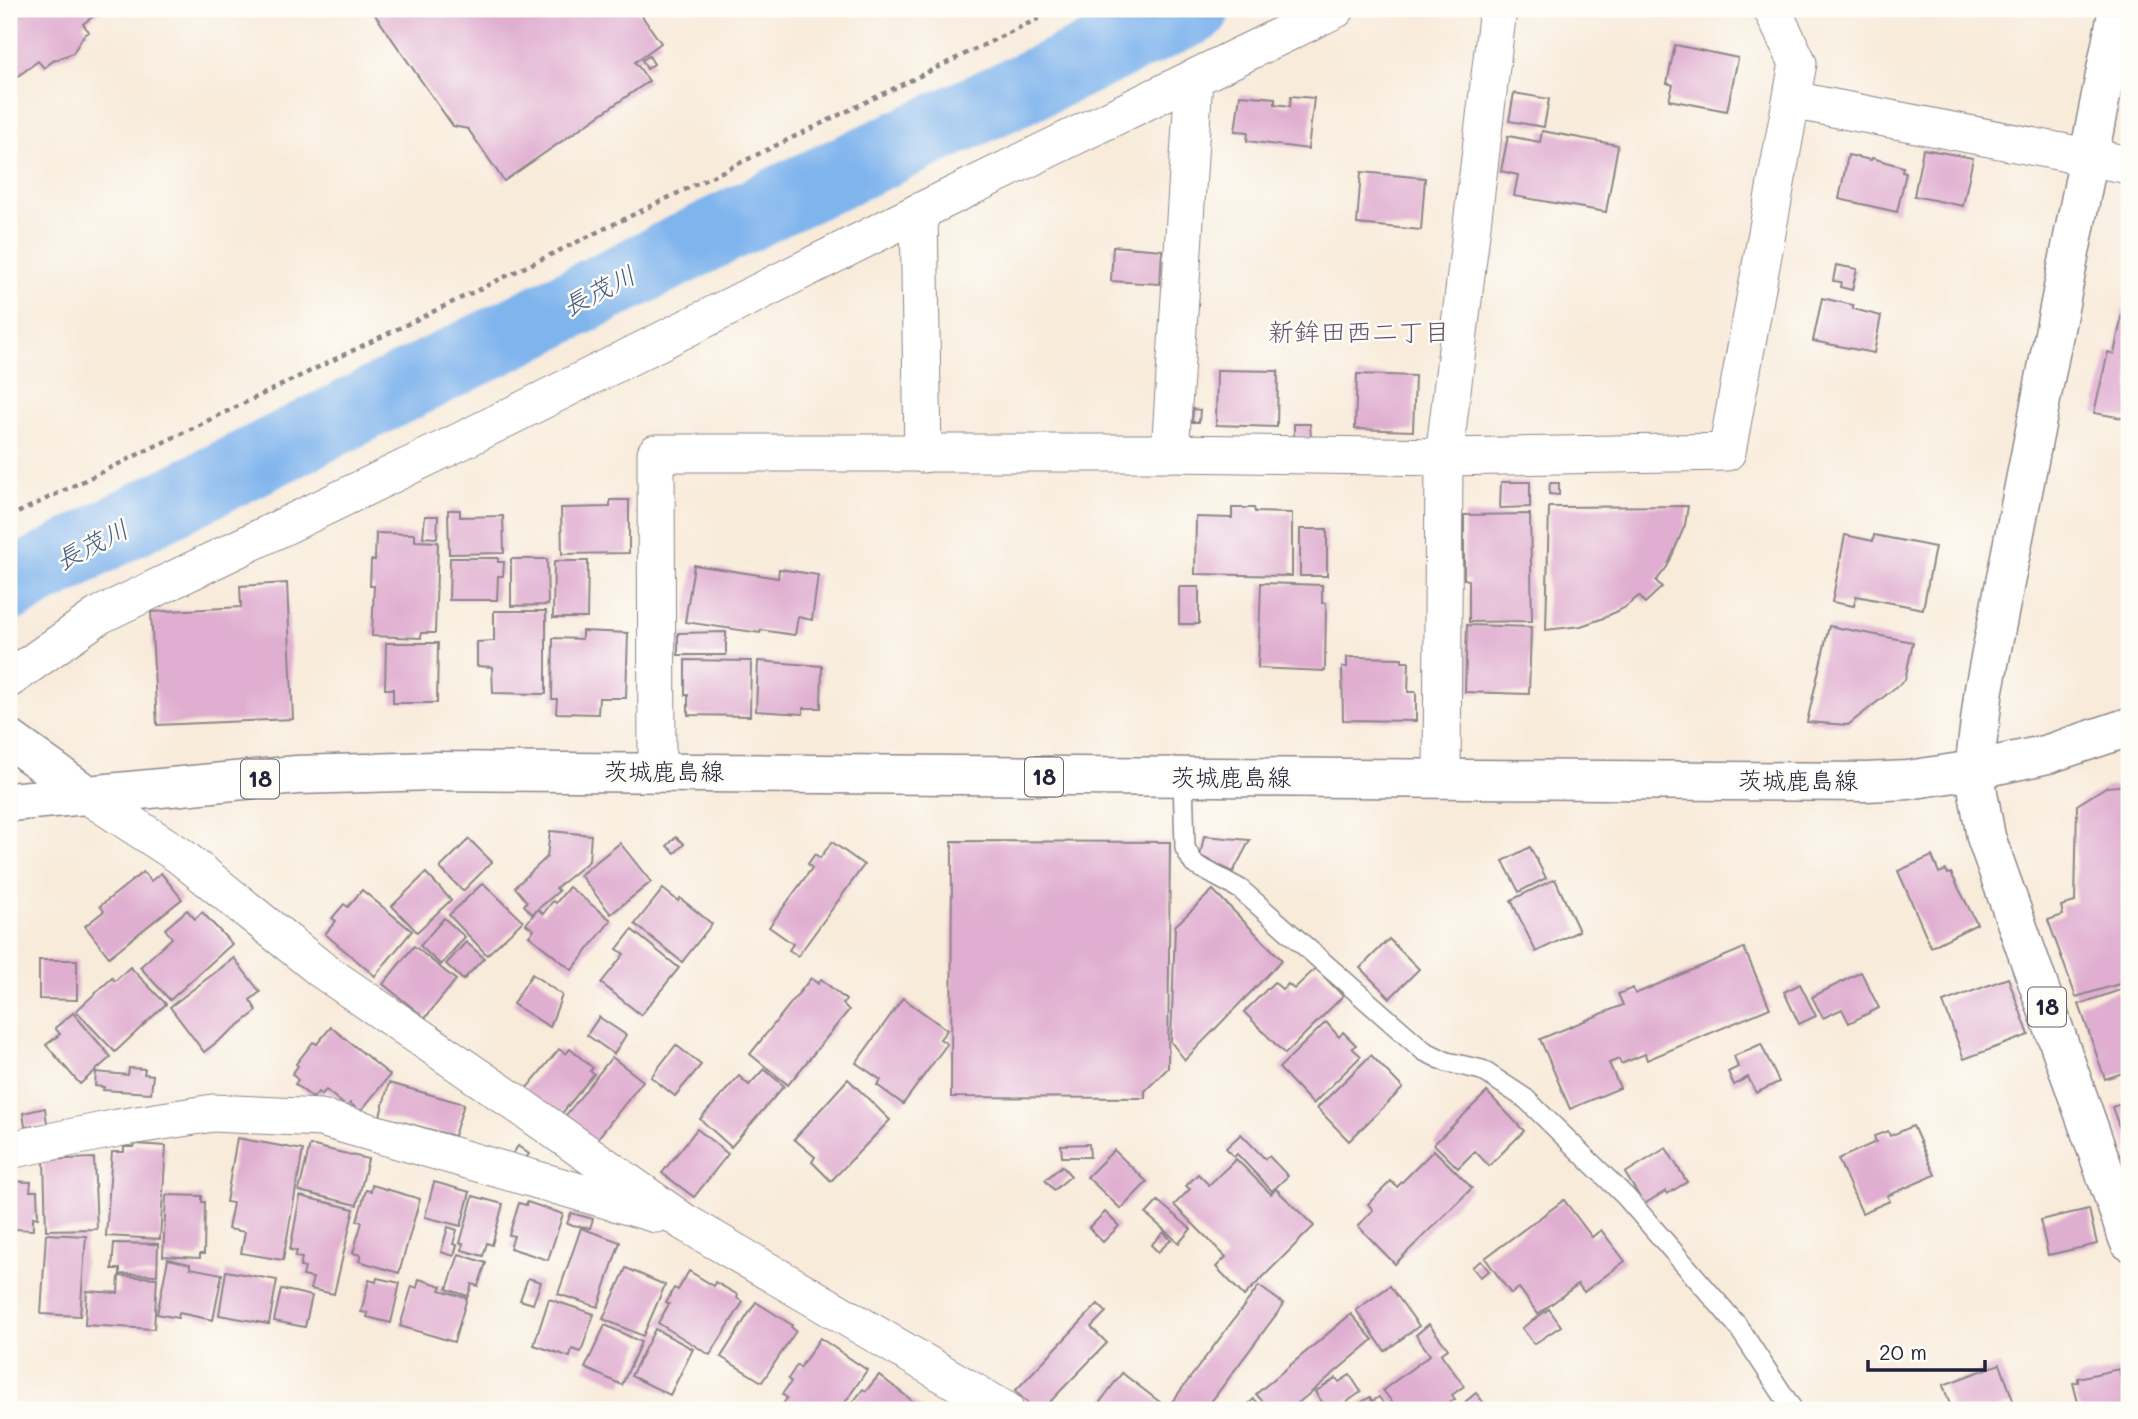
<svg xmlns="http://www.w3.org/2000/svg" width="2138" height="1419" viewBox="0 0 2138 1419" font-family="Mali,'Klee One',sans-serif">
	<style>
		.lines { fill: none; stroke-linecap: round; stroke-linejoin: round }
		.river { stroke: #7fb4ed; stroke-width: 70 }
		.building { fill: #e0aed0 }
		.lane-casing { stroke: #8d868a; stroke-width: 22 }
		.street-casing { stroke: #8d868a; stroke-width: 39 }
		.secondary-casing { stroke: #8d868a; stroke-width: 41 }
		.primary-casing { stroke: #8d868a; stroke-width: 41 }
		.path { stroke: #8d868a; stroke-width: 4.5; stroke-dasharray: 5 5; stroke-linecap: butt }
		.lane { stroke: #fff; stroke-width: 19 }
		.street { stroke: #fff; stroke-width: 37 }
		.secondary { stroke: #fff; stroke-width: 38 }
		.primary { stroke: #fff; stroke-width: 38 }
		.labels { text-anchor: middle; stroke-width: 5; stroke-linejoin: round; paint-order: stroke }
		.shield { fill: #fdfcf7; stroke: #646373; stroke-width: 2 }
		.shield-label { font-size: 23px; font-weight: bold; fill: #22223b }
		.street-label { font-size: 24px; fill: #22223b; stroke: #fdfcf7 }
		.water-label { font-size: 26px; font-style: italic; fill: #475c82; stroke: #fdfcf7 }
		.neighbourhood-label { font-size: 26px; fill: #64536f; stroke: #fdfcf7 }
	</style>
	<rect width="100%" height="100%" fill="#fdfcf7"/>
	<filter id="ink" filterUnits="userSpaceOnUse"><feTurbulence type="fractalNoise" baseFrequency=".0143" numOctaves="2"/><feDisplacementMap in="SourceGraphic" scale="14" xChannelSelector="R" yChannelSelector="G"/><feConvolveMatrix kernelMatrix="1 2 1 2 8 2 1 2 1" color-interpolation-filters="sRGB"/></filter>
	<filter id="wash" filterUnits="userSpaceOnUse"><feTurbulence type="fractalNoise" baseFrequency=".00686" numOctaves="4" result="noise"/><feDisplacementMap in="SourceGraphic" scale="28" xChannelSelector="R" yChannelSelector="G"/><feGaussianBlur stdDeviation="1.57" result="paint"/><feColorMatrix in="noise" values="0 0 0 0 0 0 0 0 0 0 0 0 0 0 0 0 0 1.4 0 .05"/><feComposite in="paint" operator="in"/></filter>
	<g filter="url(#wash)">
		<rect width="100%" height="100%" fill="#f8ebda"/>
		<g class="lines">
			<path class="river" d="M9,587L145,515L779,201L1195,9"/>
		</g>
		<g id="blocks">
			<g class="building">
				<path d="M9,9H103L83,24L89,32L84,35L73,53L53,61L44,68L38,61L9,83Z"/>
				<path d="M371,9H637L661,43L635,62L649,81L504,181L468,129L453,126Z"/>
				<path d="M1656,9H1685V10L1658,17Z"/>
				<path d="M1675,45L1738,58L1727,111L1669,100L1673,85L1667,83Z"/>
				<path d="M649,56L654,64L647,69L642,60Z"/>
				<path d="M1514,93L1549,99L1544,127L1509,121Z"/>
				<path d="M1240,95L1275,98V104L1290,106L1291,96L1314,98L1308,149L1247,141L1248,132L1235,131Z"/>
				<path d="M1542,131L1618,145L1606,212L1514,196L1518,175L1501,171L1508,136L1540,142Z"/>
				<path d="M1923,149L1973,158L1963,206L1914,196Z"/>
				<path d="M1848,155L1871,160L1872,158L1903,167L1902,172L1906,173L1897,212L1839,199Z"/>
				<path d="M1361,172L1425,178L1421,230L1357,224Z"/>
				<path d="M1113,246L1162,250L1160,284L1111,281Z"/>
				<path d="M1836,265L1857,269L1852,290L1840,287L1841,282L1833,281Z"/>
				<path d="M2128,284H2129V419L2094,413L2108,352L2114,354Z"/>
				<path d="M1822,298L1853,305V309L1881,316L1874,353L1813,341Z"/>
				<path d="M1217,370L1278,371L1277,427L1216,425Z"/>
				<path d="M1357,374L1415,376L1413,431L1355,429Z"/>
				<path d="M1193,409L1200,410L1199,422H1192Z"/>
				<path d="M1294,424H1310L1311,437H1294Z"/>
				<path d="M1501,482H1530V507L1500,508Z"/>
				<path d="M1550,483H1559V495L1549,494Z"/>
				<path d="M610,500H629V553L562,554L561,508L610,507Z"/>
				<path d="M1688,506L1685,525L1674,551L1667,567L1656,581L1662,587L1645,603L1639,596L1624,608L1601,619L1581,626L1546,630L1549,507Z"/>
				<path d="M1232,508H1254L1255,512L1292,513V576L1195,574L1196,517L1232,518Z"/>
				<path d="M448,510H460V517L503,516L504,553L449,554Z"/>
				<path d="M1530,514L1532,621L1469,622V580L1464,579V515Z"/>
				<path d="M425,516H438L437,538L423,537Z"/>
				<rect x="1300" y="529" width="27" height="47"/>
				<path d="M376,533L415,534V541L438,542L435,633H421V638L372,636L374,586H370L371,560H375Z"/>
				<path d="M1845,535L1873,541L1874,535L1935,547L1923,609L1856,596L1854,606L1832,602Z"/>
				<path d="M450,558H498V562H504L503,576H498L497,600H449Z"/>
				<path d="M511,559H547L548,605L511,606Z"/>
				<path d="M554,561H588L587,618H553Z"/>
				<path d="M694,565L778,578L779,569L818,575L812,620L798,617L795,635L761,630L760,633L685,622Z"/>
				<path d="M287,583L293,719L157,725L151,612L241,607L240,586Z"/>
				<path d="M1261,583L1322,585V603H1326L1325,671L1258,668Z"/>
				<rect x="1179" y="587" width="20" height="37"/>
				<path d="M494,611H546V694L493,693L492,667L477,666V642L494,641Z"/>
				<path d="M1467,625L1531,627L1529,694L1465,692Z"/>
				<path d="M1829,626L1913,642L1905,680L1848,725L1807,722Z"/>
				<path d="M582,631L628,633L626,698H599L598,714L556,713L557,699H552L553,638L582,639Z"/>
				<path d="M726,632V655H678V633Z"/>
				<path d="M386,643H438L437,703H393V689H385Z"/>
				<path d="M1347,657L1402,658V662H1409L1408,692H1416V721L1343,720L1342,667H1347Z"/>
				<path d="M685,660L751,661L750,716L688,715V695H685Z"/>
				<path d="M758,661L822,666L821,708H803V714L756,711Z"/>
				<path d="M2129,785V903H2125L2129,919V956L2124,959L2129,981L2076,997L2048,920L2063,915L2061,906L2075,902L2077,805L2106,787Z"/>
				<path d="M550,831L591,835L589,861L556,888L559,891L532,914L524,905L527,902L515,887L547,857Z"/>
				<path d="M1204,836L1250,840L1233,872L1200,856Z"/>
				<path d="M676,837L684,844L675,853L667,846Z"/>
				<path d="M469,839L492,862L463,891L440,868Z"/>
				<path d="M952,841L1170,842L1168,1068L1145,1091V1098L951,1097Z"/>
				<path d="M832,842L864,865L798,956L789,950L793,944L769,927L812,868L808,864L815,854L820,858Z"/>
				<path d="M620,843L651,882L611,914L580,875Z"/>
				<path d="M1530,847L1546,878L1519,892L1503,861Z"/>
				<path d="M1932,856L1939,873L1946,870L1948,874L1951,873L1977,924L1931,947L1898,871Z"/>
				<path d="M143,872L151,881L161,873L182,899L109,957L85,926L104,911L100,906Z"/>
				<path d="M426,873L451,900L417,932L392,906Z"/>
				<path d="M1555,879L1579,931L1536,952L1511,900Z"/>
				<path d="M483,883L523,921L487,955L449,915Z"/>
				<path d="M569,887L611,920L572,970L529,936L534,930L526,924L538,909L543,914L553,901L556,903Z"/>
				<path d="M663,889L678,901L680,898L712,924L682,962L635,924Z"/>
				<path d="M362,890L412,931L375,976L325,934L336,921L332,918L344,904L348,907Z"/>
				<path d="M1213,890L1282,960L1185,1060L1171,1042L1175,926Z"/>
				<path d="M187,910L195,919L202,912L232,944L170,1000L140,967L172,938L165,929Z"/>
				<path d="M444,918L465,937L441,965L420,946Z"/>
				<path d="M632,930L679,968L641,1015L601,983L624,954L617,949Z"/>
				<path d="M1389,939L1419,969L1390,998L1360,968Z"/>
				<path d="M466,942L484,958L463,980L446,964Z"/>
				<path d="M414,946L456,980L425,1018L383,984Z"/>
				<path d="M1744,948L1770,1008L1647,1060L1645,1054L1621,1064L1619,1059L1609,1063L1620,1088L1570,1109L1540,1039L1623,1005L1618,994L1633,988L1635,994Z"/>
				<path d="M234,958L260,992L250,1000L257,1011L204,1052L170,1007Z"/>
				<path d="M39,960H77V1000L39,999Z"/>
				<path d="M130,967L166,1004L115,1052L76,1011L112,978L115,981Z"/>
				<path d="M1316,968L1343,996L1285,1054L1244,1012L1274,982L1283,990L1288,984L1294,989Z"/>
				<path d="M1861,972L1879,1008L1849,1023L1842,1009L1823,1018L1812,997Z"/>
				<path d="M532,974L562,995L550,1027L513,1004Z"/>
				<path d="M811,978L818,984L821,979L846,1000L843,1004L849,1010L788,1085L750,1054Z"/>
				<path d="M2008,978L2029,1035L1964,1059L1943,1002Z"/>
				<path d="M1800,984L1816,1016L1799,1024L1784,992Z"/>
				<path d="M2129,987V1071L2105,1079L2079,1004Z"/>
				<path d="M903,998L947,1030L940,1039L947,1044L903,1104L877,1085L881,1080L856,1063Z"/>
				<path d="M73,1013L111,1057L80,1084L46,1045L60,1034L55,1028Z"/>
				<path d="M599,1017L626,1035L614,1054L587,1035Z"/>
				<path d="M1326,1022L1339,1037L1343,1032L1356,1045L1352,1048L1361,1056L1313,1104L1279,1068Z"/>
				<path d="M331,1027L390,1075L360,1112L350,1103L347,1107L326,1090L321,1095L318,1092L313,1098L295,1084L298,1080L292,1074L298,1066L296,1064L313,1042L317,1044Z"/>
				<path d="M1761,1044L1779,1082L1756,1093L1748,1077L1734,1085L1728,1072L1738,1067L1734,1056Z"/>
				<path d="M676,1045L701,1065L675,1096L651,1077Z"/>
				<path d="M559,1049L566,1054L570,1049L593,1068L590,1071L594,1074L559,1117L525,1090Z"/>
				<path d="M1371,1055L1403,1088L1349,1141L1317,1108Z"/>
				<path d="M612,1057L643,1081L594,1143L563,1119Z"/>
				<path d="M129,1068L145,1069L144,1074L153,1075L151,1093L103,1090L104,1087L95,1086L96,1072L128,1075Z"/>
				<path d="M764,1069L784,1086L731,1147L700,1119L739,1076L749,1085Z"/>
				<path d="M848,1079L890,1120L831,1181L812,1162L815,1157L794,1139Z"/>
				<path d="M389,1083L464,1104L454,1136L380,1116Z"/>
				<path d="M1487,1092L1524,1131L1489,1166L1475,1151L1458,1168L1434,1144Z"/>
				<path d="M2129,1101V1154L2112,1107Z"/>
				<path d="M45,1108L47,1124L25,1127L23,1113Z"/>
				<path d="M1913,1126L1935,1175L1887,1196L1890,1201L1862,1213L1838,1159L1876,1142L1874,1136L1888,1131L1890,1136Z"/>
				<path d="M697,1129L728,1154L694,1197L662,1173Z"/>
				<path d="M1241,1134L1265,1159L1269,1156L1288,1176L1272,1191L1237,1154L1234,1157L1226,1148Z"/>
				<path d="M237,1138L303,1150L283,1260L241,1253L245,1232L228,1229L233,1203L226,1202Z"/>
				<path d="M135,1144L166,1146L160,1239L106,1236L112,1152H124V1147H134Z"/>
				<path d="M1089,1144L1090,1157H1062L1061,1145Z"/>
				<path d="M310,1145L368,1159L357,1205L299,1191Z"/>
				<path d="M518,1146L529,1154L523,1162L512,1155Z"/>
				<path d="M1666,1148L1687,1182L1667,1194L1666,1191L1644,1204L1625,1173Z"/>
				<path d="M1114,1150L1147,1182L1121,1209L1087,1177Z"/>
				<path d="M1434,1150L1472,1188L1395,1264L1358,1226L1373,1210L1368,1204L1391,1181L1397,1187Z"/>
				<path d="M94,1158L97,1229L46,1230L44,1160Z"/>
				<path d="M1236,1159L1271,1194L1276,1189L1314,1226L1244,1296L1216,1267L1226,1257L1174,1205L1190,1189L1186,1186L1198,1174L1209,1185Z"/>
				<path d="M1062,1166L1071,1176L1054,1190L1045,1180Z"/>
				<path d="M9,1181L31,1182L30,1191H37L38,1218L33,1217V1230L14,1229V1238H9Z"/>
				<path d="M434,1182L470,1192L461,1226L425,1217Z"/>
				<path d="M372,1185L420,1199L399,1273L359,1261L361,1255L353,1253L362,1222L357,1221L366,1190L371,1191Z"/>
				<path d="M166,1195L202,1196V1202H205L204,1254H200V1258L163,1256Z"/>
				<path d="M300,1196L354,1209L334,1294L310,1289L313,1278L303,1276L305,1268L300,1267L302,1258L295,1257L297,1251L290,1250Z"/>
				<path d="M473,1196L503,1204L492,1245L487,1243L483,1256L462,1250L463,1243H460Z"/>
				<path d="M1564,1200L1592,1237L1601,1230L1625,1261L1584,1292L1578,1284L1538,1314L1519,1288L1511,1294L1485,1258Z"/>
				<path d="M1158,1201L1191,1229L1179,1243L1146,1214Z"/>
				<path d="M527,1202L563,1214L548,1260L510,1248L514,1236L509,1235L519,1203L526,1205Z"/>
				<path d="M2089,1209L2097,1244L2048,1255L2040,1220Z"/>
				<path d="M1105,1212L1119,1226L1103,1242L1089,1228Z"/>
				<path d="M571,1213L593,1219L590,1228L567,1224Z"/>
				<path d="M448,1227L457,1230L453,1244L457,1245L454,1256L441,1252Z"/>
				<path d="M581,1228L620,1242L598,1307L558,1294Z"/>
				<path d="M1164,1232L1171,1240L1158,1252L1151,1245Z"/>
				<path d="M46,1234L86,1236L80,1316L41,1314Z"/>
				<path d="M114,1243L158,1244L157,1275L120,1274V1269H112Z"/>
				<path d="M459,1254L486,1263L478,1286L472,1284L468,1296L447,1289Z"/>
				<path d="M168,1259L190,1264V1268L222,1274L213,1320L179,1313L178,1318L157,1314Z"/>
				<path d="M1481,1261L1489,1271L1480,1277L1472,1267Z"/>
				<path d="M626,1268L665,1285L643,1336L603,1319Z"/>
				<path d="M226,1271L277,1280L269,1324L219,1315Z"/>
				<path d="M689,1271L714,1286L715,1282L738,1295L737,1298L743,1302L710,1355L658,1323L669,1304L666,1302L674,1288L678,1290Z"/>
				<path d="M119,1276L157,1278L154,1329L85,1325L87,1291L118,1293Z"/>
				<path d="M377,1278L400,1283L391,1323L367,1317L368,1313L361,1312L369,1280L376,1282Z"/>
				<path d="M528,1278L541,1282L533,1304L520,1300Z"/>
				<path d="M419,1279L442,1286L440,1290L467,1298L454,1342L400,1326L412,1286L417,1288Z"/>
				<path d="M1259,1286L1284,1304L1205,1410H1166Z"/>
				<path d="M1390,1286L1419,1326L1385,1351L1356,1310Z"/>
				<path d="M281,1289L312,1296L305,1327L274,1321Z"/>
				<path d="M549,1299L594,1314L581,1352L572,1349L570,1357L534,1345Z"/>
				<path d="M756,1302L792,1325L791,1327L796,1331L762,1382L721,1357Z"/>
				<path d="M1098,1304L1106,1312L1091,1327L1107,1343L1042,1410H1035L1015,1391Z"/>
				<path d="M1549,1309L1561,1326L1534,1344L1522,1328Z"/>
				<path d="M1351,1314L1373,1340L1290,1410H1270L1256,1394Z"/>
				<path d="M1429,1324L1448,1349L1441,1354L1464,1386L1452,1395L1455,1399L1439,1410H1398L1383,1390L1430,1355L1416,1335Z"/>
				<path d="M605,1325L641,1342L622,1385L585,1368Z"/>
				<path d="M655,1329L693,1349L670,1395L631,1376Z"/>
				<path d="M820,1338L867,1370L840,1410H779L787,1398L782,1394L791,1382L788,1379L797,1365L800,1368Z"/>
				<path d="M2000,1364L2014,1403L1995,1410H1952L1943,1385Z"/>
				<path d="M2119,1369L2123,1387L2129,1385V1410H2080L2073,1383L2078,1382V1378Z"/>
				<path d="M1122,1373L1165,1406L1162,1410H1094Z"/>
				<path d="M879,1375L924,1410H847L863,1389L866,1391Z"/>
				<path d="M1350,1375L1361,1392L1335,1410H1328L1315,1392L1336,1378L1339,1382Z"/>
				<path d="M1476,1393L1484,1403L1475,1410H1471L1465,1402Z"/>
				<path d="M1370,1397L1372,1401L1379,1397L1388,1410H1350Z"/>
				<path d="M1254,1399L1265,1410H1242Z"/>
			</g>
		</g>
	</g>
	<g filter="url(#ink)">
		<use href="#blocks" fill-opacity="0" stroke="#8d868a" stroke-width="2"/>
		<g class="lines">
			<g class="lane-casing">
				<path id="lane" d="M1183,778L1185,848L1194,864L1240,889L1424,1051L1447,1062L1482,1070L1526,1099L1626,1197L1737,1325L1793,1410"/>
			</g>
			<g class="street-casing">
				<g id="street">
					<path d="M1792,100L2129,165"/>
					<path d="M919,212L923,454"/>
					<path d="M1170,453L1194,79"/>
					<path d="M9,679L98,616L459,442L919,212L1336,9"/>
					<path d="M657,772L656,453H1170L1444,457L1727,452L1798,63L1772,9"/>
					<path d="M1442,779L1444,457L1498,9"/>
					<path d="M87,795L179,855L322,970L513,1101L684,1222L1005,1410"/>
					<path d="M9,1150L118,1128L213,1113L321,1118L656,1214"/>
				</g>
			</g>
			<g class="secondary-casing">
				<g id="secondary">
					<path d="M2118,9L1984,689L1974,770L2048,754L2129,727"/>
					<path d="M9,802L87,795"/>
				</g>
			</g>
			<g class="primary-casing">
				<path id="primary" d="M9,739L87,795L297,775L434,771L1866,782L1908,780L1974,770L1986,837L2129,1241"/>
			</g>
			<path class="path" d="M9,517L1058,9"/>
			<use href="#lane" class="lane"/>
			<use href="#street" class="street"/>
			<use href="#secondary" class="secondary"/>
			<use href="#primary" class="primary"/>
		</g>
	</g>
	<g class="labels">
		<g class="shield">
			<rect x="1025" y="757.5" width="38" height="39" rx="5"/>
			<rect x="241" y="759.5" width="38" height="39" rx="5"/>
			<rect x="2028" y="987.5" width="38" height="39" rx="5"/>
		</g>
		<g class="shield-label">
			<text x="1044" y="785">18</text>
			<text x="260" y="787">18</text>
			<text x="2047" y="1015">18</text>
		</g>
		<g class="street-label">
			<text x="664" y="780">茨城鹿島線</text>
			<text x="1231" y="786">茨城鹿島線</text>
			<text x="1798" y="789">茨城鹿島線</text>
		</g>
		<g class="water-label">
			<text transform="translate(599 291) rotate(-27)" y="9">長茂川</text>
			<text transform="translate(92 545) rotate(-27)" y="9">長茂川</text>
		</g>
		<g class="neighbourhood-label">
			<text x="1359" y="341">新鉾田西二丁目</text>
		</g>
	</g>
	<rect width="2138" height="1419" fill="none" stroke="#fdfcf7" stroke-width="35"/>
	<path d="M1868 1360v10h117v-10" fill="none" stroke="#22223b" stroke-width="3.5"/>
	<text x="1879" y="1360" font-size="21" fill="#22223b" stroke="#fdfcf7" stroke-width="5" paint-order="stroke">20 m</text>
</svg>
